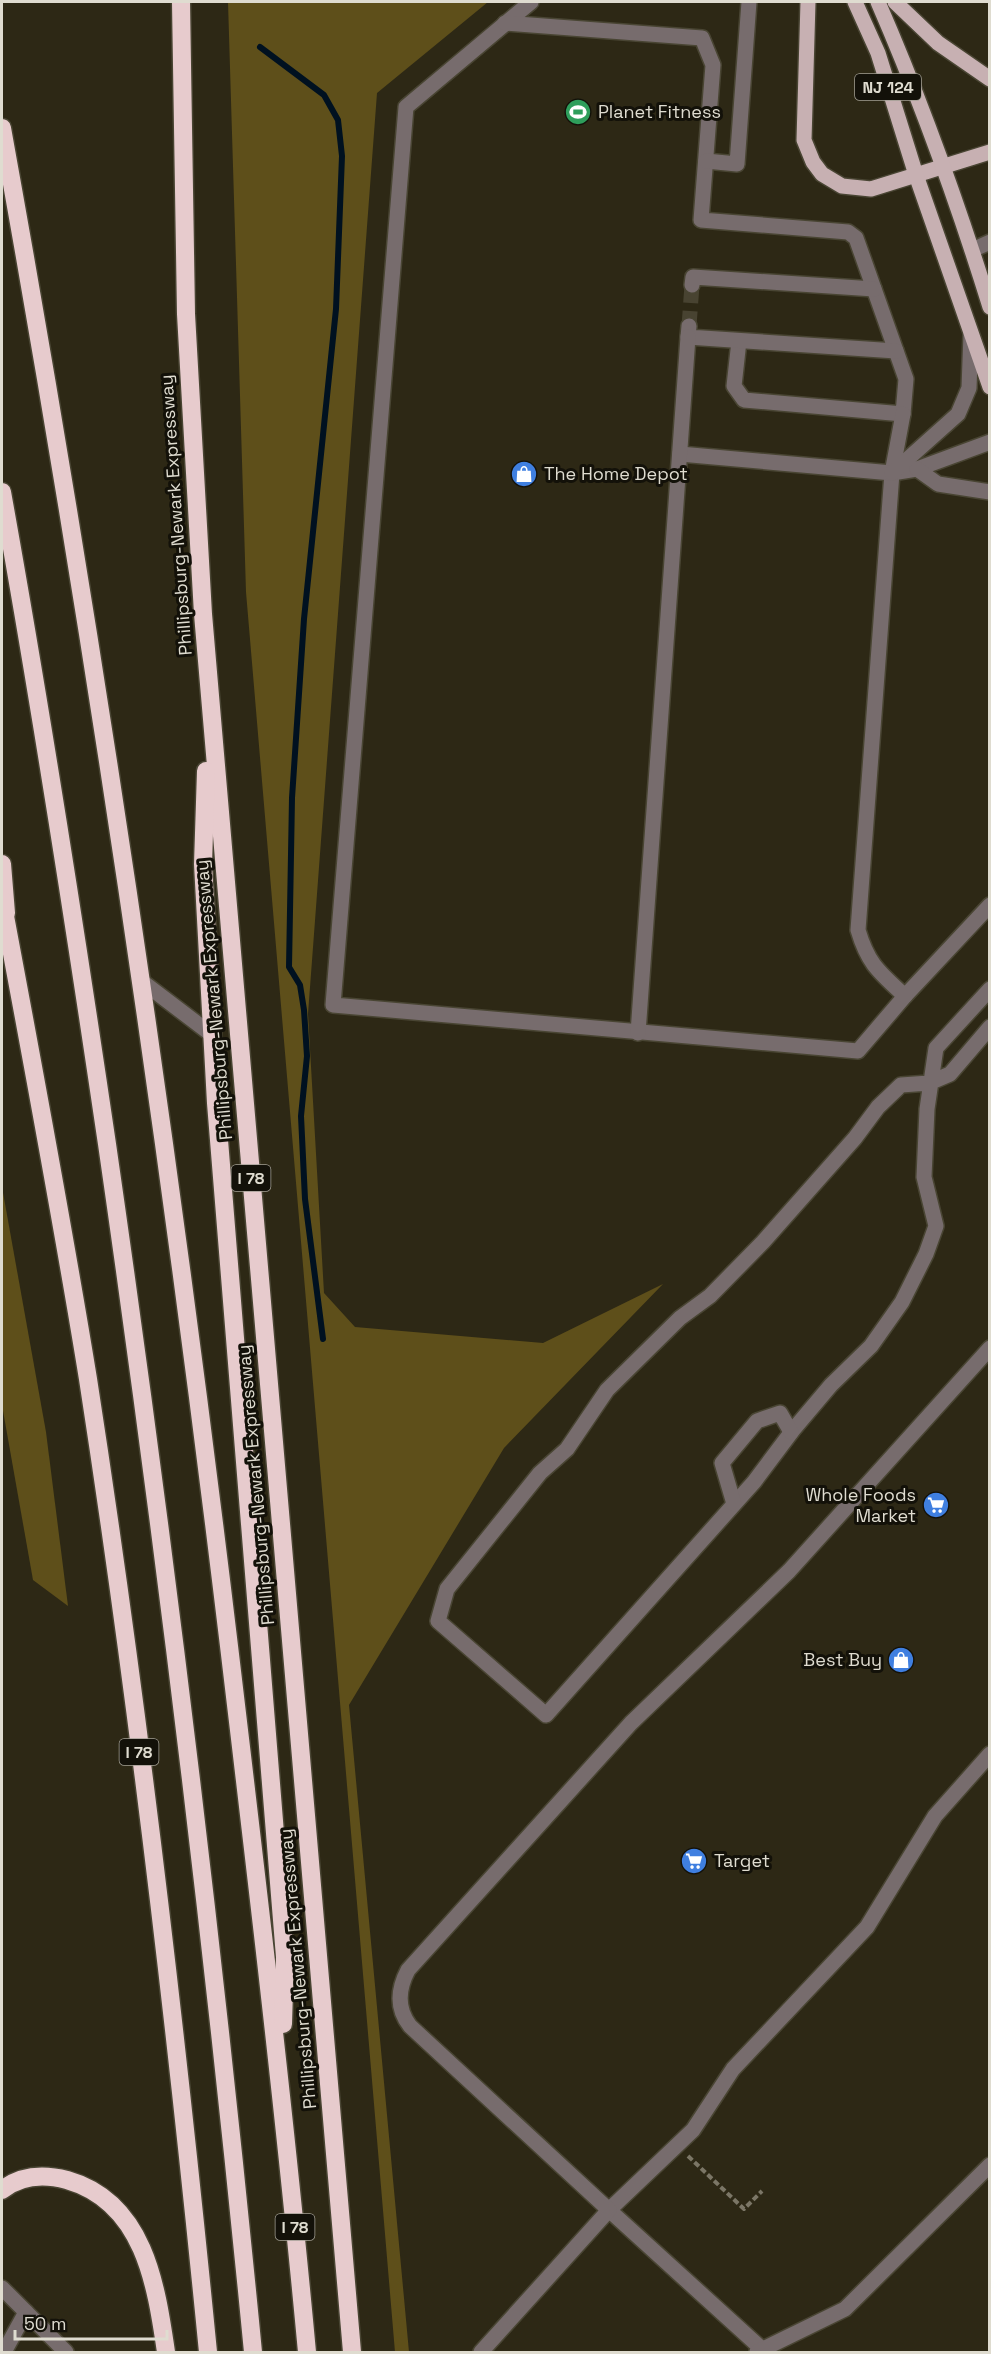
<svg xmlns="http://www.w3.org/2000/svg" width="991" height="2354" viewBox="0 0 991 2354" font-family="'Space Grotesk',sans-serif">
	<style>
		.forest { fill: #5e4f1a }
		.lines { fill: none; stroke-linecap: round; stroke-linejoin: round }
		.stream { stroke: #001120; stroke-width: 6 }
		.minor-tunnel { stroke: #484331; stroke-width: 15; stroke-dasharray: 15 8; stroke-linecap: butt }
		.minor-casing { stroke: #494533; stroke-width: 18 }
		.major-casing { stroke: #494533; stroke-width: 18 }
		.highway-casing { stroke: #494533; stroke-width: 21 }
		.path { stroke: #7b7666; stroke-width: 4; stroke-dasharray: 6 3; stroke-linecap: butt }
		.minor { stroke: #776c6d; stroke-width: 15 }
		.major { stroke: #c7b0b2; stroke-width: 15 }
		.highway { stroke: #e7cbcd; stroke-width: 18 }
		.labels { text-anchor: middle; stroke-width: 6; stroke-linejoin: round; paint-order: stroke }
		.shield { fill: #131109; stroke: #a29f94; stroke-width: 1.5 }
		.shield-label { font-size: 16px; font-weight: bold; fill: #dfdcd0 }
		.poi-label { font-size: 18px; fill: #dfdcd0; stroke: #131109; text-anchor: start }
		.street-label { font-size: 18px; fill: #dfdcd0; stroke: #131109 }
	</style>
	<rect width="100%" height="100%" fill="#2d2815"/>
	<g class="forest">
		<path d="M228,2H488L377,93L308,1014L324,1293L355,1327L543,1343L663,1284L504,1448L349,1705L409,2352H395L246,592Z"/>
		<path d="M2,1187L46,1432L68,1606L33,1580L2,1405Z"/>
	</g>
	<g class="lines">
		<path class="stream" d="M260,47L324,95L338,120L342,156L336,309L304,619L292,798L289,967L300,985L304,1010L307,1056L301,1116L305,1199L323,1339"/>
		<path class="minor-tunnel" d="M689,326L692,285"/>
		<g class="minor-casing">
			<g id="minor">
				<path d="M531,2L406,107L333,1005L858,1051L905,996L990,905"/>
				<path d="M505,23L702,38L713,65L701,220L848,232L856,238L906,379L903,414L744,400L734,386L739,341"/>
				<path d="M706,161L737,164L749,2"/>
				<path d="M972,250L990,242"/>
				<path d="M692,285L693,277L874,289"/>
				<path d="M689,326L688,337L896,351"/>
				<path d="M903,414L892,473L858,930C868,964 879,972 905,996"/>
				<path d="M680,454L892,473L917,469L990,442"/>
				<path d="M917,469L938,484L990,492"/>
				<path d="M892,473L958,414L969,388L971,334"/>
				<path d="M140,980L211,1034"/>
				<path d="M990,989L936,1048L927,1109L924,1177L936,1226L926,1254L902,1302L871,1346L831,1385L793,1430L754,1482L546,1715L438,1621L447,1589L540,1473L567,1449L607,1390L680,1318L710,1296L763,1242L855,1138L878,1107L901,1085L929,1083L950,1074L990,1027"/>
				<path d="M638,1033L688,337"/>
				<path d="M734,1504L722,1463L757,1421L780,1413L791,1432"/>
				<path d="M2,2288L66,2352"/>
				<path d="M763,2350L609,2210L693,2130L733,2069L867,1927L935,1816L990,1754"/>
				<path d="M4,2352L26,2312"/>
				<path d="M481,2352L609,2210L410,2026C396,2008 398,1989 408,1970L631,1723L789,1571L990,1348"/>
				<path d="M757,2352L845,2309L990,2165"/>
			</g>
		</g>
		<g class="major-casing">
			<g id="major">
				<path d="M808,2L804,140L813,162L822,174L842,186L871,189L990,152"/>
				<path d="M855,2L878,53L916,175L990,387"/>
				<path d="M878,2C921,101 958,204 990,307"/>
				<path d="M895,2L938,43L990,79"/>
			</g>
		</g>
		<g class="highway-casing">
			<g id="highway">
				<path d="M181,2L186,314L203,614L352,2352"/>
				<path d="M2,128C93,631 168,1138 229,1646C257,1881 285,2116 307,2352"/>
				<path d="M2,492C41,709 75,927 107,1144C165,1546 214,1949 253,2352"/>
				<path d="M206,771L203,864L216,1103L285,1957L283,2024"/>
				<path d="M2,864L6,913"/>
				<path d="M2,900C32,1060 62,1219 88,1379C138,1702 176,2027 208,2352"/>
				<path d="M2,2190C21,2175 44,2174 67,2180C144,2202 156,2284 166,2352"/>
			</g>
		</g>
		<path class="path" d="M688,2156L744,2209L762,2191"/>
		<use href="#minor" class="minor"/>
		<use href="#major" class="major"/>
		<use href="#highway" class="highway"/>
	</g>
	<defs>
		<g id="stadium-disc" transform="scale(1.35)"><circle r="9.5" fill="#2e9e5b" stroke="#131109"/><path d="M0-5a6.5 5 0 1 0 0 10a6.5 5 0 1 0 0-10ZM-3.5-1.8h7v3.6h-7Z" fill="#fff"/></g>
		<g id="shop-disc" transform="scale(1.35)"><circle r="9.5" fill="#3f7fe0" stroke="#131109"/><path d="M-5-2.5h2.3a2.7 3.5 0 0 1 5.4 0H5L5.5 6h-11ZM-1.5-2.5h3a1.5 2.3 0 0 0-3 0Z" fill="#fff"/></g>
		<g id="supermarket-disc" transform="scale(1.35)"><circle r="9.5" fill="#3f7fe0" stroke="#131109"/><path d="M-6-5.5h2.5l.6 2H6L4.5 2H-2.5L-4.4-4H-6ZM-1.5 3.2a1.3 1.3 0 1 0 .1 0ZM3 3.2a1.3 1.3 0 1 0 .1 0Z" fill="#fff"/></g>
	</defs>
	<g fill-rule="evenodd">
		<use href="#stadium-disc" x="578" y="112"/>
		<use href="#shop-disc" x="524" y="474"/>
		<use href="#supermarket-disc" x="936" y="1505"/>
		<use href="#shop-disc" x="901" y="1660"/>
		<use href="#supermarket-disc" x="694" y="1861"/>
	</g>
	<g class="labels">
		<g class="shield">
			<rect x="855" y="74" width="66" height="26" rx="4.5"/>
			<rect x="231.5" y="1165" width="39" height="26" rx="4.5"/>
			<rect x="119.5" y="1739" width="39" height="26" rx="4.5"/>
			<rect x="275.5" y="2214" width="39" height="26" rx="4.5"/>
		</g>
		<g class="shield-label">
			<text x="888" y="93">NJ 124</text>
			<text x="251" y="1184">I 78</text>
			<text x="139" y="1758">I 78</text>
			<text x="295" y="2233">I 78</text>
		</g>
		<g class="poi-label">
			<text x="598" y="118">Planet Fitness</text>
			<text x="544" y="480">The Home Depot</text>
			<text x="916" y="1501" text-anchor="end">Whole Foods<tspan x="916" dy="21">Market</tspan></text>
			<text x="882" y="1666" text-anchor="end">Best Buy</text>
			<text x="714" y="1867">Target</text>
		</g>
		<g class="street-label">
			<text transform="translate(176 515) rotate(-94)" y="6">Phillipsburg-Newark Expressway</text>
			<text transform="translate(214 1000) rotate(-95)" y="6">Phillipsburg-Newark Expressway</text>
			<text transform="translate(256 1485) rotate(-95)" y="6">Phillipsburg-Newark Expressway</text>
			<text transform="translate(298 1969) rotate(-95)" y="6">Phillipsburg-Newark Expressway</text>
		</g>
	</g>
	<rect width="991" height="2354" fill="none" stroke="#dfdcd0" stroke-width="6"/>
	<path d="M15 2330v9h152v-9" fill="none" stroke="#dfdcd0" stroke-width="3"/>
	<text x="24" y="2330" font-size="18" fill="#dfdcd0" stroke="#131109" stroke-width="4.5" paint-order="stroke">50 m</text>
</svg>
